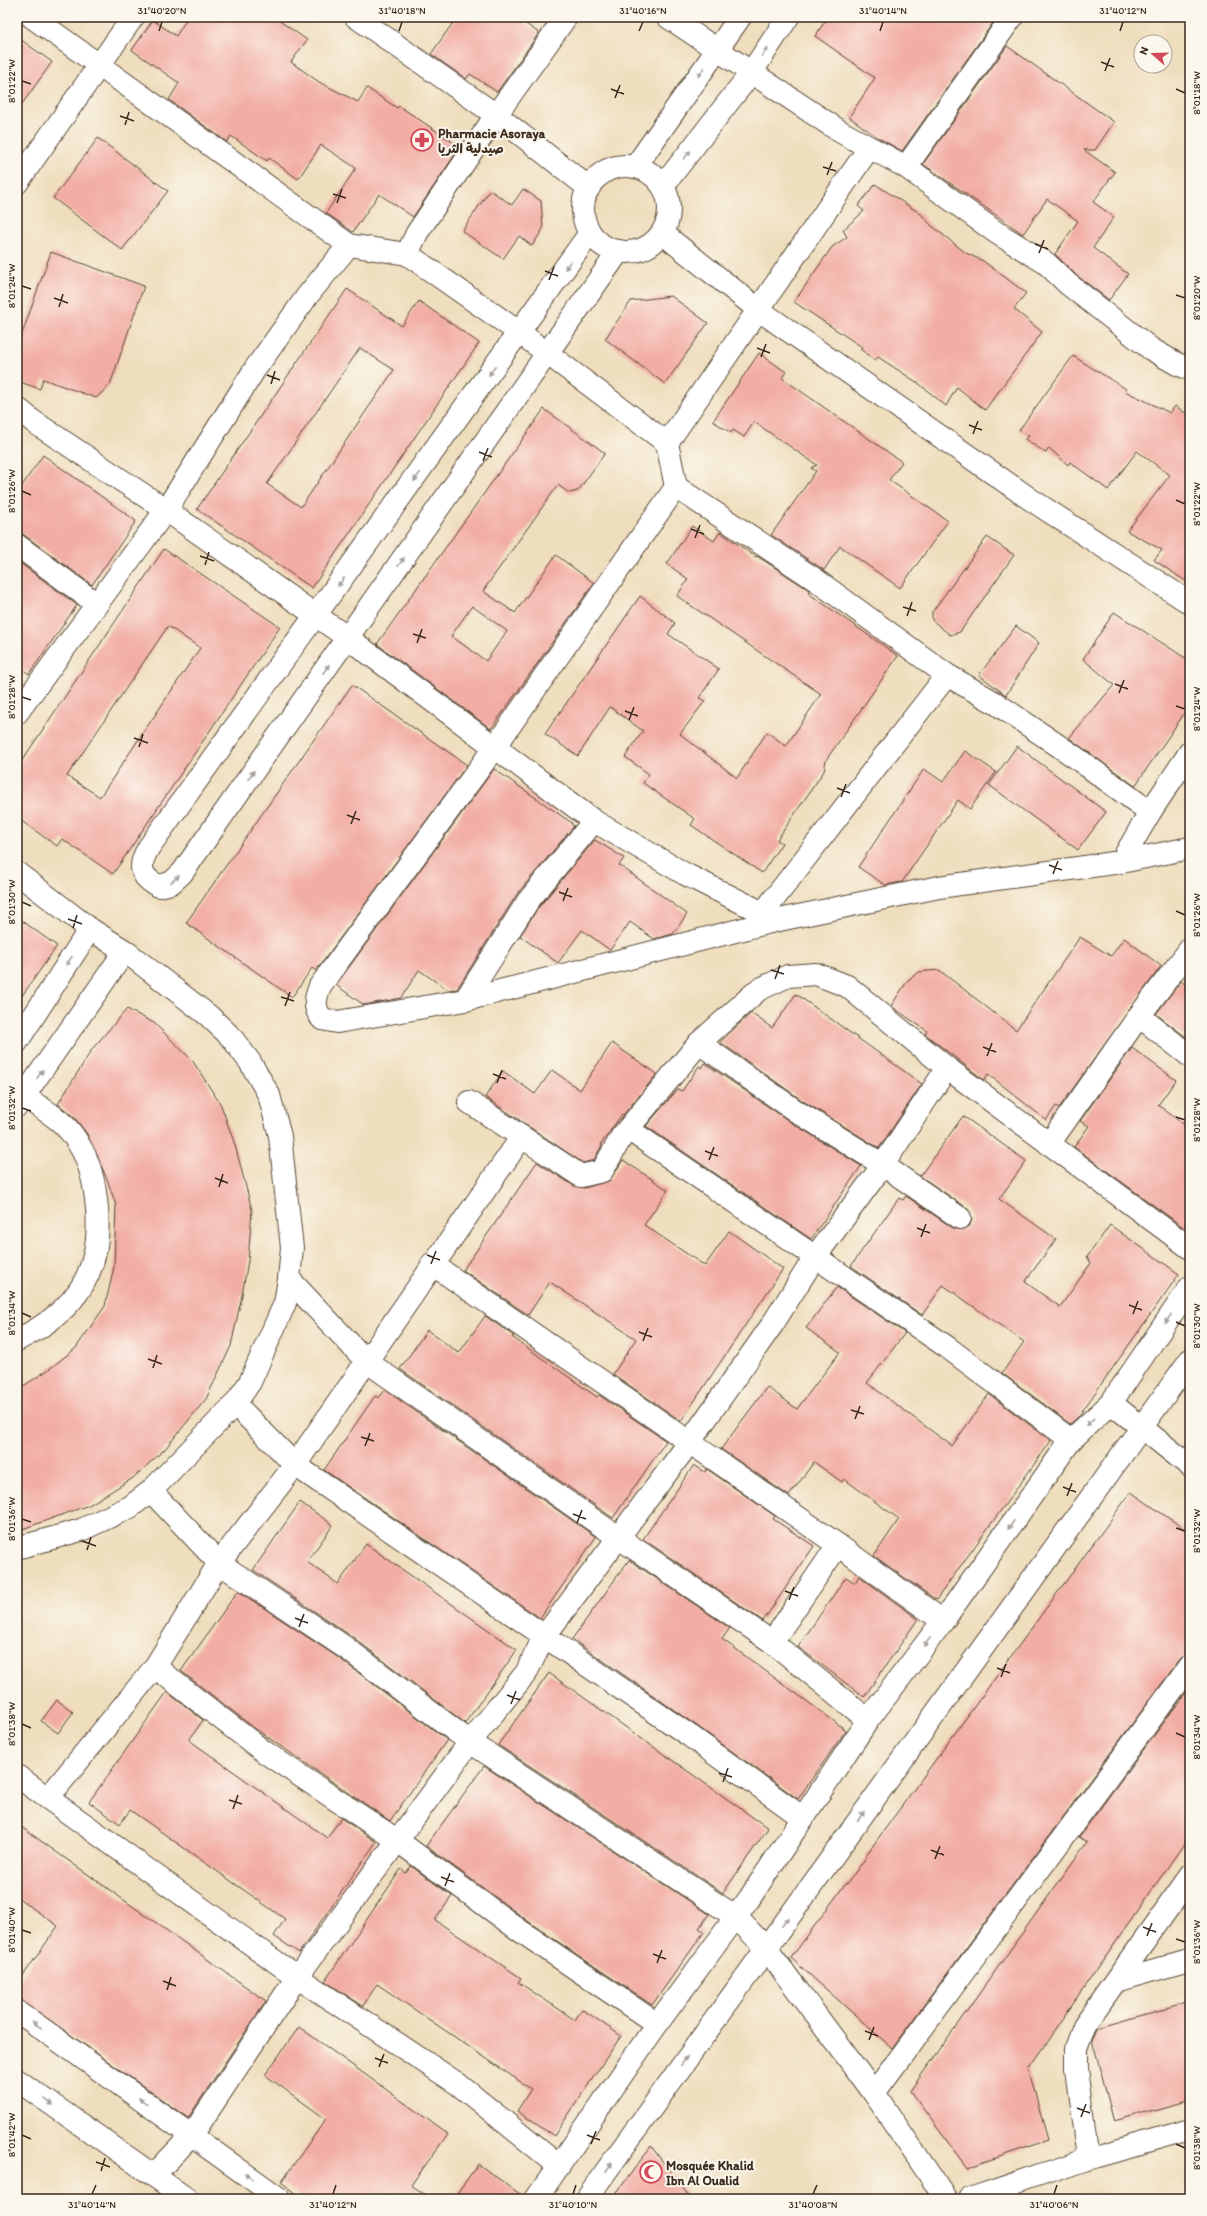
<svg xmlns="http://www.w3.org/2000/svg" width="1207" height="2216" viewBox="0 0 1207 2216" font-family="Itim,'Playpen Sans Arabic',sans-serif">
	<style>
		.building { fill: #f2aea5; fill-rule: evenodd }
		.lines { fill: none; stroke-linecap: round; stroke-linejoin: round }
		.minor-casing { stroke: #564536; stroke-width: 24 }
		.tertiary-casing { stroke: #564536; stroke-width: 24 }
		.secondary-casing { stroke: #564536; stroke-width: 24 }
		.minor { stroke: #fff; stroke-width: 22 }
		.tertiary { stroke: #fff; stroke-width: 22 }
		.secondary { stroke: #fff; stroke-width: 22 }
		.oneway { fill: #a79f9a }
		.ticks { fill: none; stroke: #3b2a1e; stroke-width: 1.5 }
		.labels { text-anchor: middle; stroke-width: 4; stroke-linejoin: round; paint-order: stroke }
		.poi-label { font-size: 13px; font-weight: bold; fill: #3b2a1e; stroke: #fbf7ec; text-anchor: start }
		.neatline { fill: none; stroke: #3b2a1e; stroke-width: 1.5 }
		.ticks-label { font-size: 10px; text-anchor: middle; fill: #3b2a1e }
	</style>
	<rect width="100%" height="100%" fill="#fbf7ec"/>
	<filter id="ink" filterUnits="userSpaceOnUse"><feTurbulence type="fractalNoise" baseFrequency=".025" numOctaves="2"/><feDisplacementMap in="SourceGraphic" scale="8" xChannelSelector="R" yChannelSelector="G"/><feConvolveMatrix kernelMatrix="1 2 1 2 8 2 1 2 1" color-interpolation-filters="sRGB"/></filter>
	<filter id="wash" filterUnits="userSpaceOnUse"><feTurbulence type="fractalNoise" baseFrequency=".012" numOctaves="4" result="noise"/><feDisplacementMap in="SourceGraphic" scale="16" xChannelSelector="R" yChannelSelector="G"/><feGaussianBlur stdDeviation="0.9" result="paint"/><feColorMatrix in="noise" values="0 0 0 0 0 0 0 0 0 0 0 0 0 0 0 0 0 1.4 0 .05"/><feComposite in="paint" operator="in"/></filter>
	<g filter="url(#wash)">
		<rect width="100%" height="100%" fill="#efdebd"/>
		<g id="blocks">
			<g class="building">
				<path d="M188,17H274L307,40L291,62L319,82L358,102L367,88L397,108L399,106L460,147L413,217L379,194L353,232L326,213L356,168L321,145L298,179L269,158L267,161L231,136L227,142L169,100L179,83L132,50L153,20L176,36Z"/>
				<path d="M457,17H516L539,33L497,92L470,74L466,79L431,54Z"/>
				<path d="M828,17H997L902,151L877,137L849,117L875,78L815,36Z"/>
				<path d="M17,37L52,62L17,111Z"/>
				<path d="M1007,46L1114,122L1095,150H1084L1115,172L1093,202L1114,217L1093,248L1128,274L1109,300L1076,275L1055,254L1078,221L1047,199L1023,234L923,164Z"/>
				<path d="M98,138L168,191L122,250L53,198Z"/>
				<path d="M875,184L921,214L932,226L966,253L983,261L1026,293L1014,309L1042,332L985,410L957,387L946,406L918,383L878,357L875,360L860,349L862,347L794,302L832,247L847,237L843,230L864,211L858,206Z"/>
				<path d="M523,189L541,201L543,229L532,246L519,236L503,259L462,231L490,190L512,205Z"/>
				<path d="M51,252L144,286L110,385L96,398L43,379L40,389L17,381V348Z"/>
				<path d="M347,289L402,326L419,301L479,343L312,588L197,509ZM360,348L394,370L301,507L267,484Z"/>
				<path d="M671,296L708,323L665,384L605,339L631,301Z"/>
				<path d="M759,353L786,372L782,378L902,462L889,480L948,521L900,588L840,546L824,570L771,535L816,471L811,468L817,465L754,422L744,437L733,430L731,433L713,421Z"/>
				<path d="M1073,356L1126,389L1125,391L1170,413L1175,406L1190,416V584L1154,560L1162,550L1127,531L1170,475L1137,451L1108,490L1070,462L1068,465L1049,448L1046,453L1025,439L1029,436L1019,430Z"/>
				<path d="M544,409L605,453L578,491L569,493L558,485L483,591L515,613L556,555L594,583L491,729L377,644ZM472,606L507,631L486,661L451,636Z"/>
				<path d="M43,455L136,521L92,585L24,535L17,533V493Z"/>
				<path d="M692,526L714,541L720,532L756,557L757,556L809,590L808,593L898,656L826,760L824,771L777,840L782,843L762,873L691,825L695,819L643,783L649,774L625,757L643,731L610,707L578,756L545,734L640,596L675,623L668,634L719,669L699,698L705,701L680,734L737,778L767,732L786,746L821,694L677,596L688,579L667,564Z"/>
				<path d="M987,537L1014,555L960,632L950,635L932,620V612Z"/>
				<path d="M164,549L280,627L113,874L62,839L57,846L17,818V768ZM168,626L200,648L100,797L67,776Z"/>
				<path d="M17,561L77,605L29,674L17,665Z"/>
				<path d="M1114,612L1190,661V705L1135,786L1069,738L1114,685L1083,659Z"/>
				<path d="M1016,626L1039,643L1006,695L979,675Z"/>
				<path d="M352,685L467,765L316,971L312,968L292,997L186,923Z"/>
				<path d="M1017,746L1106,812L1078,850L989,785Z"/>
				<path d="M965,751L996,772L970,809L958,800L902,882L885,885L858,867L924,769L943,782Z"/>
				<path d="M494,769L572,823L571,824L574,826L517,894L457,989L448,990L419,970L401,998L364,1005L336,985Z"/>
				<path d="M595,840L624,858L619,865L687,914L673,934L654,939L630,922L610,950L582,930L558,963L520,936L538,908Z"/>
				<path d="M17,917L57,946L17,1003Z"/>
				<path d="M1080,937L1111,956L1124,938L1161,966L1059,1108L1056,1106L1046,1120L988,1074L984,1080L925,1034L927,1031L891,1006L908,980L919,972L939,970L1016,1030Z"/>
				<path d="M1181,981L1190,988V1040L1156,1014Z"/>
				<path d="M796,994L922,1084L879,1148L803,1101L720,1042L751,1013L772,1028Z"/>
				<path d="M127,1009L154,1023L192,1060L221,1105L235,1145L252,1210L248,1261L242,1295L231,1346L206,1399L165,1449L133,1478L89,1505L17,1531V1390L48,1370L76,1348L105,1306L114,1267L116,1205L107,1179L87,1134L75,1118L58,1104L93,1048Z"/>
				<path d="M612,1043L657,1074L623,1115L622,1114L601,1144L602,1145L594,1160L583,1163L485,1097L503,1071L535,1094L552,1070L580,1090Z"/>
				<path d="M1132,1048L1176,1080L1158,1105L1190,1129V1232L1074,1147L1089,1126L1080,1121Z"/>
				<path d="M705,1063L789,1121L861,1166L811,1239L646,1126L678,1089L682,1091L699,1066L702,1068Z"/>
				<path d="M963,1116L1026,1161L999,1199L1056,1239L1025,1282L1060,1307L1091,1263L1087,1257L1110,1225L1179,1274L1078,1417L1070,1424L1002,1373L1024,1342L943,1285L922,1315L851,1266L899,1198L903,1200L906,1196L953,1228L965,1229L970,1225L972,1219L967,1208L920,1176Z"/>
				<path d="M623,1160L668,1190L644,1225L705,1266L729,1231L783,1269L681,1421L613,1374L636,1339L550,1282L528,1315L463,1270L537,1162L574,1186L584,1188L609,1181Z"/>
				<path d="M837,1287L905,1333L867,1383L952,1446L989,1394L1051,1441L936,1600L874,1556L899,1519L844,1479L842,1482L814,1462L789,1496L721,1449L767,1387L797,1409L840,1352L806,1328Z"/>
				<path d="M485,1316L514,1336L512,1337L597,1397L599,1395L666,1441L613,1518L400,1369L427,1330L459,1353Z"/>
				<path d="M385,1390L596,1537L540,1618L324,1470L375,1396L379,1398Z"/>
				<path d="M694,1465L705,1472L707,1469L775,1516L773,1519L814,1546L763,1621L643,1539Z"/>
				<path d="M1131,1492L1190,1533V1654L1180,1659L892,2048L791,1958L846,1883L847,1884L867,1856L866,1855Z"/>
				<path d="M300,1502L333,1525L307,1562L338,1584L366,1544L517,1650L465,1723L354,1638L253,1570Z"/>
				<path d="M629,1560L730,1628L722,1639L846,1730L798,1799L697,1726L572,1639Z"/>
				<path d="M859,1576L918,1619L864,1697L798,1647L846,1577L855,1583Z"/>
				<path d="M238,1591L339,1658L447,1740L390,1821L257,1730L181,1671Z"/>
				<path d="M549,1673L768,1828L723,1893L498,1745Z"/>
				<path d="M1190,1687V1835L1028,2069L1048,2140L967,2168L910,2091L1087,1842L1079,1837Z"/>
				<path d="M167,1692L203,1720L189,1740L327,1838L341,1818L376,1842L299,1953L274,1936L285,1919L130,1810L120,1824L89,1802Z"/>
				<path d="M57,1700L73,1712L58,1733L41,1721Z"/>
				<path d="M484,1766L709,1914L699,1928L704,1932L652,2005L536,1927L426,1846Z"/>
				<path d="M17,1824L266,2001L188,2118L17,1997V1984L58,1926L17,1897Z"/>
				<path d="M411,1866L452,1896L435,1920L521,1978L518,1982L575,2020L582,2009L621,2036L554,2136L517,2111L531,2089L377,1984L363,2006L325,1981L401,1869L406,1873Z"/>
				<path d="M1190,2001V2100L1114,2121L1092,2040L1096,2030L1098,2027Z"/>
				<path d="M299,2027L448,2134L411,2185L432,2199H304L281,2182L326,2119L265,2075Z"/>
				<path d="M651,2146L691,2199H612Z"/>
				<path d="M478,2164L524,2197V2199H453Z"/>
			</g>
		</g>
	</g>
	<g filter="url(#ink)">
		<use href="#blocks" fill-opacity="0" stroke="#564536" stroke-width="1"/>
		<g class="lines">
			<g class="minor-casing">
				<g id="minor">
					<path d="M32,17L349,245"/>
					<path d="M356,17L496,115L589,188"/>
					<path d="M668,17L841,132L906,167L997,233L1046,263L1068,284L1151,349L1177,364L1190,369"/>
					<circle cx="626" cy="209" r="43"/>
					<path d="M635,167L740,17"/>
					<path d="M906,167L1012,17"/>
					<path d="M17,183L133,17"/>
					<path d="M663,186L751,73L788,17"/>
					<path d="M590,233L149,847C138,865 139,877 159,886L171,883L182,873L619,251"/>
					<path d="M662,233L759,310L1030,499L1190,603"/>
					<path d="M407,254L520,333L667,443L676,487L816,580L947,675L997,704L1075,757L1150,812"/>
					<path d="M17,408L34,422L166,510L348,638L594,821L685,874L763,913L774,921"/>
					<path d="M667,443L869,148"/>
					<path d="M676,487L495,747L320,986C315,999 313,1007 322,1019L337,1022L465,1000L774,921L939,887L1121,862L1190,848"/>
					<path d="M17,545L97,604"/>
					<path d="M17,713L166,510L255,369L308,295L349,245L407,254L417,233L496,115L566,17"/>
					<path d="M1121,862L1150,812L1190,752"/>
					<path d="M17,873L90,929L125,951L209,1016L231,1037L250,1062L269,1095L280,1136L292,1248L289,1279L285,1303L250,1382L235,1404L151,1491L130,1507L81,1530L17,1548"/>
					<path d="M763,913L947,675"/>
					<path d="M465,1000L528,901L594,821"/>
					<path d="M1139,1016L1190,1056"/>
					<path d="M17,1042L90,929"/>
					<path d="M699,1043L796,1111L883,1165L960,1218"/>
					<path d="M17,1092C35,1105 59,1116 72,1134C87,1154 93,1174 96,1199C105,1268 79,1310 17,1340"/>
					<path d="M469,1102L581,1176L602,1171L622,1136L699,1043L758,990L788,976L816,974L847,986L947,1068L1190,1248"/>
					<path d="M17,1106L125,951"/>
					<path d="M628,1129L947,1347L1071,1440"/>
					<path d="M1049,1144L1139,1016L1190,949"/>
					<path d="M432,1264L838,1545L943,1621"/>
					<path d="M289,1279L366,1361L619,1538L772,1642L868,1720"/>
					<path d="M1111,1403L1190,1466"/>
					<path d="M235,1404L295,1465L690,1736L803,1818"/>
					<path d="M151,1491L219,1563L346,1648L470,1742L736,1917L766,1948L874,2093L946,2199"/>
					<path d="M772,1642L838,1545"/>
					<path d="M155,1667L263,1751L398,1841L519,1930L657,2024"/>
					<path d="M17,1776L297,1977L458,2084L559,2166"/>
					<path d="M48,1798L155,1667L219,1563L295,1465L521,1138"/>
					<path d="M1116,1981L1190,1960"/>
					<path d="M874,2093L1190,1666"/>
					<path d="M1088,2159L1076,2069V2048L1085,2024L1190,1876"/>
					<path d="M154,2175L192,2135L297,1977L470,1742L526,1673L544,1637L689,1443L772,1325L815,1257L883,1165L947,1068"/>
					<path d="M536,2199L657,2024L749,1899L868,1720L943,1621L1071,1440L1111,1403L1190,1287"/>
					<path d="M586,2199L1190,1360"/>
				</g>
			</g>
			<g class="tertiary-casing">
				<path id="tertiary" d="M970,2199L1088,2159L1190,2130"/>
			</g>
			<g class="secondary-casing">
				<g id="secondary">
					<path d="M17,2011L280,2199"/>
					<path d="M17,2080L187,2199"/>
				</g>
			</g>
			<use href="#minor" class="minor"/>
			<use href="#tertiary" class="tertiary"/>
			<use href="#secondary" class="secondary"/>
		</g>
		<defs><path id="oneway-solid" d="M-6-.8H1V-3.2L6.5 0L1 3.2V.8H-6Z"/></defs>
		<g class="oneway">
			<use href="#oneway-solid" transform="translate(765 52) rotate(-57)"/>
			<use href="#oneway-solid" transform="translate(701 72) rotate(124)"/>
			<use href="#oneway-solid" transform="translate(687 155) rotate(-52)"/>
			<use href="#oneway-solid" transform="translate(568 265) rotate(125)"/>
			<use href="#oneway-solid" transform="translate(492 371) rotate(126)"/>
			<use href="#oneway-solid" transform="translate(417 477) rotate(126)"/>
			<use href="#oneway-solid" transform="translate(401 562) rotate(-55)"/>
			<use href="#oneway-solid" transform="translate(341 582) rotate(126)"/>
			<use href="#oneway-solid" transform="translate(326 669) rotate(-55)"/>
			<use href="#oneway-solid" transform="translate(251 775) rotate(-55)"/>
			<use href="#oneway-solid" transform="translate(175 879) rotate(-39)"/>
			<use href="#oneway-solid" transform="translate(69 961) rotate(123)"/>
			<use href="#oneway-solid" transform="translate(40 1074) rotate(-55)"/>
			<use href="#oneway-solid" transform="translate(1168 1319) rotate(124)"/>
			<use href="#oneway-solid" transform="translate(1090 1422) rotate(137)"/>
			<use href="#oneway-solid" transform="translate(1011 1525) rotate(125)"/>
			<use href="#oneway-solid" transform="translate(927 1642) rotate(127)"/>
			<use href="#oneway-solid" transform="translate(861 1816) rotate(-54)"/>
			<use href="#oneway-solid" transform="translate(785 1922) rotate(-54)"/>
			<use href="#oneway-solid" transform="translate(37 2025) rotate(-145)"/>
			<use href="#oneway-solid" transform="translate(684 2061) rotate(-54)"/>
			<use href="#oneway-solid" transform="translate(143 2101) rotate(-145)"/>
			<use href="#oneway-solid" transform="translate(49 2102) rotate(35)"/>
			<use href="#oneway-solid" transform="translate(609 2167) rotate(-55)"/>
			<use href="#oneway-solid" transform="translate(249 2176) rotate(-144)"/>
		</g>
	</g>
	<path class="ticks" d="M159,31L162,22M399,31L402,22M639,31L643,22M880,31L883,22M1120,31L1123,22M1101,62L1114,67M1105,71L1110,58M22,81L31,84M611,89L624,94M1176,89L1185,93M615,98L620,85M120,116L134,121M125,125L129,112M823,167L836,171M827,175L832,162M333,194L346,198M337,203L342,189M1035,244L1048,249M1039,253L1044,240M545,271L558,276M549,280L554,267M22,286L31,289M1176,295L1185,298M54,298L68,303M59,307L63,294M757,348L770,353M761,357L766,344M267,375L280,380M271,384L275,371M969,425L982,430M973,434L978,421M479,452L492,457M483,461L488,448M22,491L31,495M1176,500L1185,504M691,529L704,534M695,538L700,525M200,556L214,561M205,565L209,552M903,607L916,611M907,616L912,602M413,634L426,638M417,643L422,629M1115,684L1128,689M1119,693L1124,680M22,697L31,700M1176,706L1185,709M625,711L638,716M629,720L634,707M134,738L148,743M139,747L143,734M837,788L850,793M841,797L846,784M347,815L360,820M351,824L356,811M1049,865L1062,870M1053,874L1058,861M559,892L572,897M563,901L568,888M22,902L31,906M1176,911L1185,915M68,919L82,924M73,928L77,915M771,970L784,974M775,979L780,965M281,997L294,1001M285,1006L290,992M983,1047L996,1052M987,1056L992,1043M493,1074L506,1079M497,1083L502,1070M22,1108L31,1111M1176,1117L1185,1120M705,1151L718,1156M709,1160L714,1147M215,1178L228,1183M219,1187L223,1174M917,1228L930,1233M921,1237L926,1224M427,1255L440,1260M431,1264L436,1251M1129,1305L1142,1310M22,1313L31,1317M1133,1314L1138,1301M1176,1322L1185,1326M639,1332L652,1337M643,1341L648,1328M148,1359L162,1364M153,1368L157,1355M851,1410L864,1414M855,1419L860,1406M361,1437L374,1441M365,1446L370,1433M1063,1487L1076,1492M1067,1496L1072,1483M573,1514L586,1519M22,1519L31,1522M577,1523L582,1510M1176,1528L1185,1531M82,1541L96,1546M87,1550L91,1537M785,1591L798,1596M789,1600L794,1587M295,1618L308,1623M299,1627L304,1614M997,1668L1010,1673M1001,1677L1006,1664M507,1695L520,1700M511,1704L516,1691M22,1724L31,1728M1176,1733L1185,1737M719,1773L732,1777M723,1782L728,1768M229,1800L242,1804M233,1809L238,1795M931,1850L944,1855M935,1859L940,1846M441,1877L454,1882M445,1886L450,1873M1143,1927L1156,1932M22,1930L31,1933M1147,1936L1152,1923M1176,1939L1185,1942M653,1954L666,1959M657,1963L662,1950M163,1981L176,1986M167,1990L171,1977M865,2031L878,2036M869,2040L874,2027M375,2058L388,2063M379,2067L384,2054M1077,2108L1090,2113M1081,2117L1086,2104M22,2135L31,2139M587,2135L600,2140M591,2144L596,2131M1176,2144L1185,2148M96,2162L110,2167M101,2171L105,2158M92,2194L96,2185M333,2194L336,2185M573,2194L576,2185M813,2194L817,2185M1054,2194L1057,2185"/>
	<defs>
		<g id="pharmacy-ring" transform="scale(1.15)"><circle r="9.5" fill="#fbf7ec" stroke="#d1495b" stroke-width="1.5"/><path d="M-2-6h4v4h4v4h-4v4h-4v-4h-4v-4h4Z" fill="#d1495b"/></g>
		<g id="mosque-ring" transform="scale(1.15)"><circle r="9.5" fill="#fbf7ec" stroke="#d1495b" stroke-width="1.5"/><path d="M3.5-4.9A6 6 0 1 0 3.5 4.9A5 5 0 1 1 3.5-4.9Z" fill="#d1495b"/></g>
	</defs>
	<g fill-rule="evenodd">
		<use href="#pharmacy-ring" x="422" y="140"/>
		<use href="#mosque-ring" x="651" y="2172"/>
	</g>
	<g class="labels">
		<g class="poi-label">
			<text x="438" y="138">Pharmacie Asoraya<tspan x="438" dy="15">صيدلية الثريا</tspan></text>
			<text x="666" y="2170">Mosquée Khalid<tspan x="666" dy="15">Ibn Al Oualid</tspan></text>
		</g>
	</g>
	<rect width="1207" height="2216" fill="none" stroke="#fbf7ec" stroke-width="44"/>
	<g transform="translate(1153 54) rotate(290)"><circle r="19" fill="#fbf7ec" stroke="#aea59a"/>
	<path d="M0-3L7 15L0 10L-7 15Z" fill="#d1495b"/>
	<text y="-6" font-size="11" font-weight="bold" text-anchor="middle" fill="#3b2a1e">N</text>
	</g>
	<rect x="22" y="22" width="1163" height="2172" class="neatline"/>
	<g class="ticks-label">
		<text x="162" y="14">31°40'20"N</text>
		<text x="402" y="14">31°40'18"N</text>
		<text x="643" y="14">31°40'16"N</text>
		<text x="883" y="14">31°40'14"N</text>
		<text x="1123" y="14">31°40'12"N</text>
		<text transform="translate(11 81) rotate(-90)" y="4">8°01'22"W</text>
		<text transform="translate(1196 93) rotate(-90)" y="4">8°01'18"W</text>
		<text transform="translate(11 286) rotate(-90)" y="4">8°01'24"W</text>
		<text transform="translate(1196 298) rotate(-90)" y="4">8°01'20"W</text>
		<text transform="translate(11 491) rotate(-90)" y="4">8°01'26"W</text>
		<text transform="translate(1196 504) rotate(-90)" y="4">8°01'22"W</text>
		<text transform="translate(11 697) rotate(-90)" y="4">8°01'28"W</text>
		<text transform="translate(1196 709) rotate(-90)" y="4">8°01'24"W</text>
		<text transform="translate(11 902) rotate(-90)" y="4">8°01'30"W</text>
		<text transform="translate(1196 915) rotate(-90)" y="4">8°01'26"W</text>
		<text transform="translate(11 1108) rotate(-90)" y="4">8°01'32"W</text>
		<text transform="translate(1196 1120) rotate(-90)" y="4">8°01'28"W</text>
		<text transform="translate(11 1313) rotate(-90)" y="4">8°01'34"W</text>
		<text transform="translate(1196 1326) rotate(-90)" y="4">8°01'30"W</text>
		<text transform="translate(11 1519) rotate(-90)" y="4">8°01'36"W</text>
		<text transform="translate(1196 1531) rotate(-90)" y="4">8°01'32"W</text>
		<text transform="translate(11 1724) rotate(-90)" y="4">8°01'38"W</text>
		<text transform="translate(1196 1737) rotate(-90)" y="4">8°01'34"W</text>
		<text transform="translate(11 1930) rotate(-90)" y="4">8°01'40"W</text>
		<text transform="translate(1196 1942) rotate(-90)" y="4">8°01'36"W</text>
		<text transform="translate(11 2135) rotate(-90)" y="4">8°01'42"W</text>
		<text transform="translate(1196 2148) rotate(-90)" y="4">8°01'38"W</text>
		<text x="92" y="2208">31°40'14"N</text>
		<text x="333" y="2208">31°40'12"N</text>
		<text x="573" y="2208">31°40'10"N</text>
		<text x="813" y="2208">31°40'08"N</text>
		<text x="1054" y="2208">31°40'06"N</text>
	</g>
</svg>
